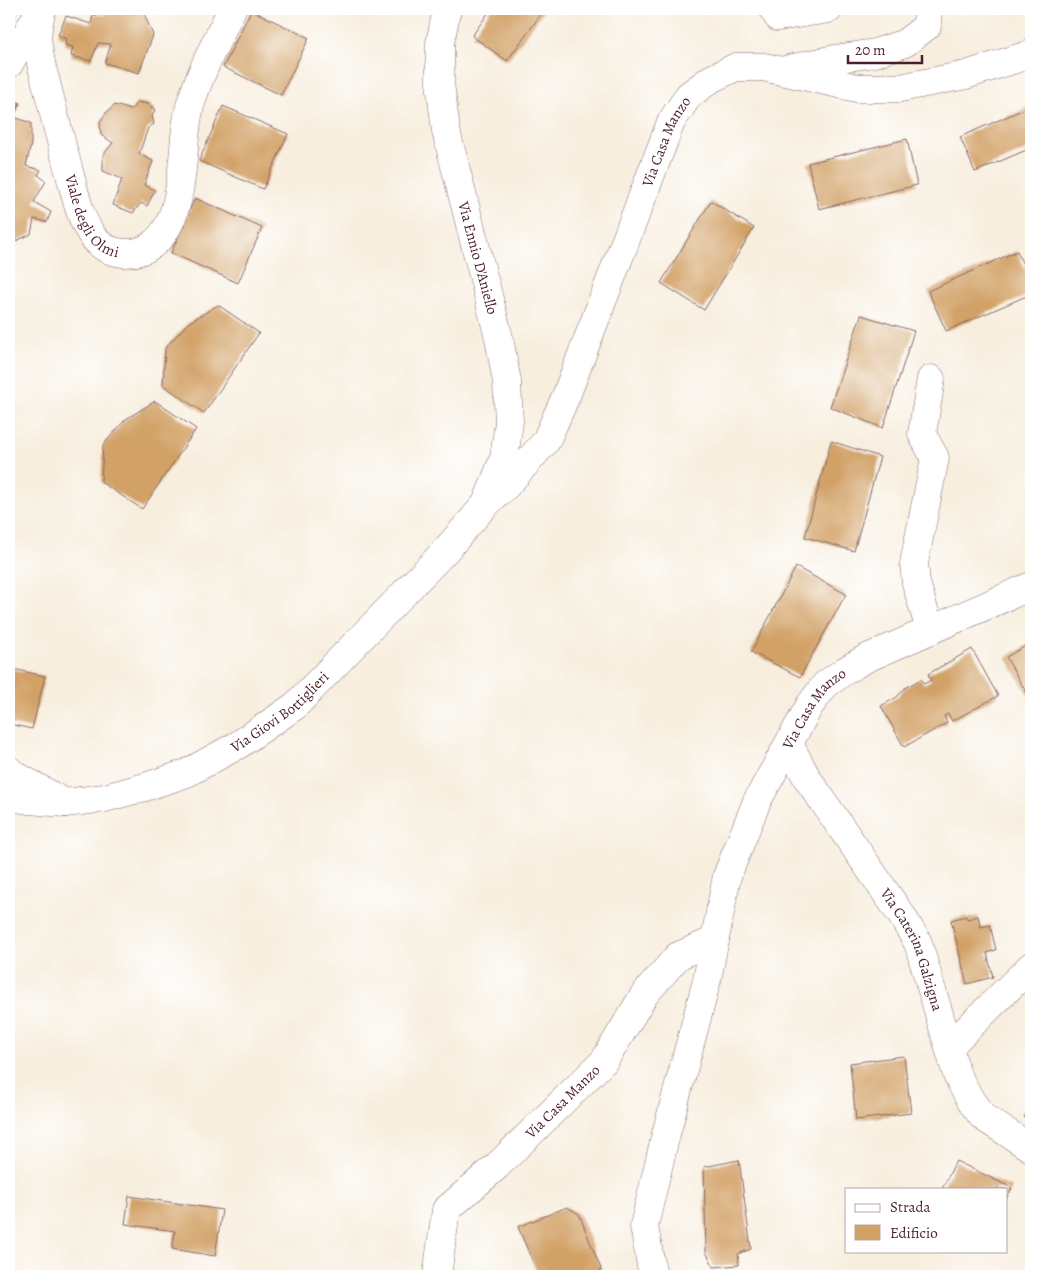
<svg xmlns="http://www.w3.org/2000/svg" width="1040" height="1285" viewBox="0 0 1040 1285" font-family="Alegreya,serif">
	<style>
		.building { fill: #d2a166 }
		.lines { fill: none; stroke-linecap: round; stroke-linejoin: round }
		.minor-casing { stroke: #87676a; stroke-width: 29 }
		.tertiary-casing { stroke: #87676a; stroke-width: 29 }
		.minor { stroke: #fff; stroke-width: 28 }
		.tertiary { stroke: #fff; stroke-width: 28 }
		.labels { text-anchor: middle; stroke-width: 4.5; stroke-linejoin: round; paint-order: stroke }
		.street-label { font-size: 15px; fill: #4a1f2b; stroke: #fff }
	</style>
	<rect width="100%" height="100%" fill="#fff"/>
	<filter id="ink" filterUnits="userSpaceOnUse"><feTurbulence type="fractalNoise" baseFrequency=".02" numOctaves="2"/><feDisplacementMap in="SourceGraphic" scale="10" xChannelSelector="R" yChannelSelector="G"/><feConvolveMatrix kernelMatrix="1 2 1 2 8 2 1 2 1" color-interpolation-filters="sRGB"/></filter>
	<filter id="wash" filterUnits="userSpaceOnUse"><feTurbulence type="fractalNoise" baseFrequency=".0096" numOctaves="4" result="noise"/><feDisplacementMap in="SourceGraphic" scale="20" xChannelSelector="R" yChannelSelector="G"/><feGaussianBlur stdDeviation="1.12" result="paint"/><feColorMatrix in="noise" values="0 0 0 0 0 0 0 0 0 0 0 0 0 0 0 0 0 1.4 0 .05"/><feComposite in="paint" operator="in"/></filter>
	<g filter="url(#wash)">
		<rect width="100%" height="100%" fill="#f7eede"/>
		<g id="blocks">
			<g class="building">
				<path d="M114,9H142L153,35L139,73L105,63L111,44L98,43L91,61L71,56L73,47L65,45L66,39L58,35L66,16L91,24L93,15H105Z"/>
				<path d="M306,9H319L317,14Z"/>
				<path d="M491,9H545L507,61L472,36Z"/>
				<path d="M251,10L309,38L281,95L223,67Z"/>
				<path d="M9,97L20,103L14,117L31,123V144L26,166L41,170L38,175L46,181L34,202L51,212L47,222L34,219L31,234L10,244L9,242Z"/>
				<path d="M137,102L148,104L155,110L152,116L154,124L148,128L139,154L153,161L144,185L155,190L147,206L141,203L133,213L113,205L122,179L103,171V155L113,143L101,135L100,122L106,113L115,105L131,110Z"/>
				<path d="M223,106L288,134L263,189L199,161Z"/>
				<path d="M1031,106V148L975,172L960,137Z"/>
				<path d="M907,139L917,185L819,209L808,163Z"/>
				<path d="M195,198L262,228L238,283L171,253Z"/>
				<path d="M711,201L754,228L704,310L661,283Z"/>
				<path d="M1017,251L1031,283V294L946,331L928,291Z"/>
				<path d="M218,305L259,333L204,413L163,385L165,348L188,323Z"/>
				<path d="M861,315L914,331L883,428L830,407Z"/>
				<path d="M155,401L196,429L142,509L101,482L103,445L126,419Z"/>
				<path d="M831,441L880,457L854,551L805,537Z"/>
				<path d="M796,567L846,594L800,677L751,652Z"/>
				<path d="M1031,643V698L1030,699L1006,657Z"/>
				<path d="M972,649L998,696L952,721L948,714L944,716L947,723L904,747L881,706L897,697L905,688L921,679L924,684L931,680L928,674Z"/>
				<path d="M13,669L45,676L32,729L9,724Z"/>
				<path d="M966,916L967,919L978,916L981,927L990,925L996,950L987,953L993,977L967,984L951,920Z"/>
				<path d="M904,1056L911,1113L856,1120L850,1063Z"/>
				<path d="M1031,1107V1122L1024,1117Z"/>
				<path d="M739,1160L751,1249L738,1254L739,1265L714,1267L706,1252L704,1167Z"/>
				<path d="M956,1161L1012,1188L1006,1199V1189H942Z"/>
				<path d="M129,1196L222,1210L215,1256L172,1249L175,1231L125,1224Z"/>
				<path d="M567,1207L579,1214L601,1269L600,1276H539L518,1227Z"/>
			</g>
		</g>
	</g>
	<g filter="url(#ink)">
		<use href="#blocks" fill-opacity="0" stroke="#87676a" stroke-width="1"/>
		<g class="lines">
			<g class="minor-casing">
				<g id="minor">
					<path id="s1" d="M42,9C39,21 36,33 38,46C40,63 46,81 50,98C56,123 63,149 70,175C76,196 80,220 94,238C107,255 134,258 152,245C189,217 179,147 190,106C200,72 217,40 232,9"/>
					<path d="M773,9L778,17L829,9"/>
					<path d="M9,64L37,16"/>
					<path d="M789,69L835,59L875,53L905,43L927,26L928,9"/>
					<path id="s2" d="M486,504L507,485L546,441L566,396L671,122L689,95L711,79L736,67H764L857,88H900L966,75L1031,54"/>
					<path d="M930,630L916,583L914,563L935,458L922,434L931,379"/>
					<path id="s3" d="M789,744L807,778L902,916L918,943L957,1075L971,1101L983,1117L1031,1148"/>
					<path d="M9,770L13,774L65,803"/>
					<path d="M949,1047L1031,966"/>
					<path id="s4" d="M437,1276L446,1210L497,1166L604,1061L644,995L678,956L715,940"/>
					<path id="s5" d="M653,1276L644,1226L666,1134L707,980L727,876L757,801L810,705L825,685L846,670L865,659L1031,586"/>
				</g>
			</g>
			<g class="tertiary-casing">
				<g id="tertiary">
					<path id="s6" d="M9,797L29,800L65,803L105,798L145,787L187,773L238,745L295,706L445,551L486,504L504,458L509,422L507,382L499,338L446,131L440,83V43L447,9"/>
				</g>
			</g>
			<use href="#minor" class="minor"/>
			<use href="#tertiary" class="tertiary"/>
		</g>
	</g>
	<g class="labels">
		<g class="street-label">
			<text dy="5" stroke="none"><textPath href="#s2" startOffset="410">Via Casa Manzo</textPath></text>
			<text dy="5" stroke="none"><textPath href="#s1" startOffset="219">Viale degli Olmi</textPath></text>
			<text transform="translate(478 258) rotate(75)" y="5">Via Ennio D'Aniello</text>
			<text dy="5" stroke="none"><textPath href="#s6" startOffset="294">Via Giovi Bottiglieri</textPath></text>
			<text dy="5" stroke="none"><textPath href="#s5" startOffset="601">Via Casa Manzo</textPath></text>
			<text dy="5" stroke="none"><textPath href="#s3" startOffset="241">Via Caterina Galzigna</textPath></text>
			<text dy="5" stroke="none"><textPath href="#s4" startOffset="226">Via Casa Manzo</textPath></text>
		</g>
	</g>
	<rect width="1040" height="1285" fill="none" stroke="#fff" stroke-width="30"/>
	<rect x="845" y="1188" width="162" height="65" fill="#ffffff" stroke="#b7a5aa"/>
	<rect x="855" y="1204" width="25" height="8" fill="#ffffff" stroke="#b7a5aa"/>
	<text x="890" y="1212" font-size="15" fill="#4a1f2b">Strada</text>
	<rect x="855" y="1225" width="25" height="15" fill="#d2a166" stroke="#b7a5aa"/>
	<text x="890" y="1238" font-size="15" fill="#4a1f2b">Edificio</text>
	<path d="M848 55v8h74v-8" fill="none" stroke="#4a1f2b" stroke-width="2.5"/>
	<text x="855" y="55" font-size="15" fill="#4a1f2b" stroke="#ffffff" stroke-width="4" paint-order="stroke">20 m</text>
</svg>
